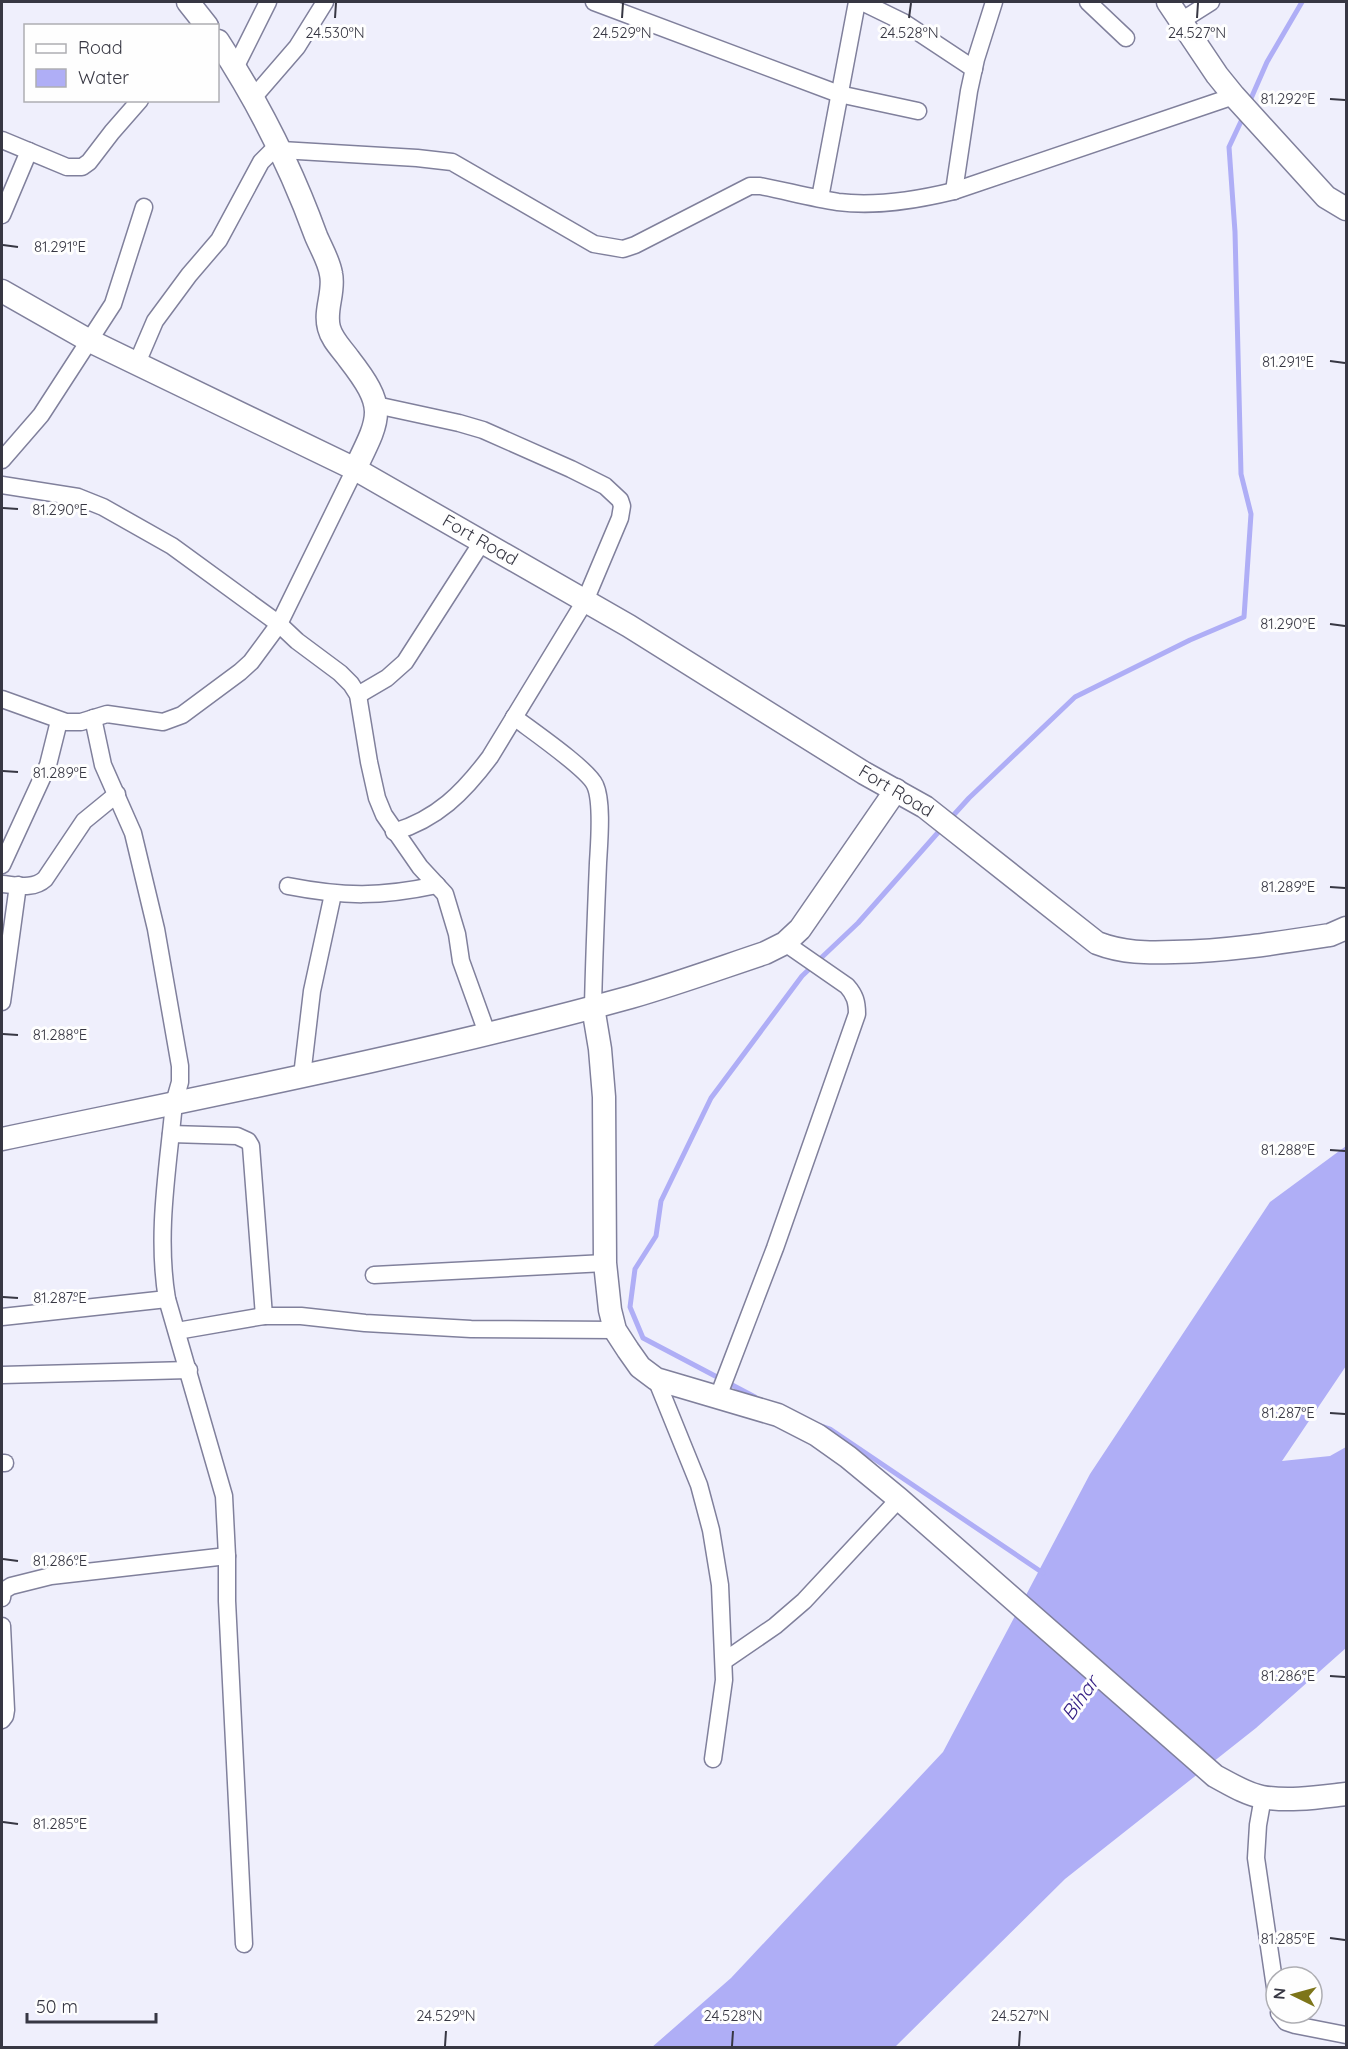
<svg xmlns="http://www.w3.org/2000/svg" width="1348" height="2049" viewBox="0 0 1348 2049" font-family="Quicksand,sans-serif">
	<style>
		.water { fill: #afaef6 }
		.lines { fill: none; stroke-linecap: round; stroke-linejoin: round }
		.stream { stroke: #afaef6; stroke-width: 5 }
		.street-casing { stroke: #80809c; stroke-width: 19 }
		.secondary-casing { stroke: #80809c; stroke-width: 25 }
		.street { stroke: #fff; stroke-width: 16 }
		.secondary { stroke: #fff; stroke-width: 22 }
		.ticks { fill: none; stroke: #373743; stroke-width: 2 }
		.labels { text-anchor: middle; stroke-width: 6; stroke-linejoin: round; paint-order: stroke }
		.street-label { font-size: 18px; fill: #373743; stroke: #fefefe }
		.water-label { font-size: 20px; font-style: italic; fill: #362085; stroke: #fefefe }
		.ticks-label { font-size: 15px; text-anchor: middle; fill: #373743; stroke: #fefefe; stroke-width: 6; stroke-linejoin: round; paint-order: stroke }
	</style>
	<rect width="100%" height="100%" fill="#efeffc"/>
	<path class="water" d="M1346,1146V1366L1282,1461L1330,1456L1346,1447V1648L1256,1728L1065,1879L895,2047L651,2048L731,1978L943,1752L1090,1474L1270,1202Z"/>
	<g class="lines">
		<g class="stream">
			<path d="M1249,103L1267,62L1302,2"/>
			<path d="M950,819L969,798L1075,697L1190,640L1244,617L1251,514L1241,474L1235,232L1229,147L1244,115"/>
			<path d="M755,1397L643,1338L630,1307L635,1269L656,1236L661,1201L711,1098L802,976L858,923L942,828"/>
			<path d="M821,1426L830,1429L1043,1573"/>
		</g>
		<g class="street-casing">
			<g id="street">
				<path d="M594,2L839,94L918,111"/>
				<path d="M862,2L903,22L974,69"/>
				<path d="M1088,2L1126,38"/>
				<path d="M1181,21L1211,2"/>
				<path d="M235,68L268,2"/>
				<path d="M252,99L297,47L325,2"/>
				<path d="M2,140L67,167H82L89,162L112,132L140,100"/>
				<path d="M954,191L969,91L976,59L994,2"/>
				<path d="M820,198L857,2"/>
				<path d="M2,215L29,151"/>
				<path d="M137,363L155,321L189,275L219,240L261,162L271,152L281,150L417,158L452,162L594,244L623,249L635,245L750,186H760C786,191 812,198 838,202C877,207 917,200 954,191L1234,96"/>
				<path d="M376,405L459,423L483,430L571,469L605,486L620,500L622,506L620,518L585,601L490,757C463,793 437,819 394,832"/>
				<path d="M2,460L41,415L113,304L144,207"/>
				<path d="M2,485L78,497L103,507L172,546L279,624L297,641L340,673L351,684L358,695L369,762L377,798L384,815L420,867L445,894L457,934L461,961L487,1033"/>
				<path d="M358,695L387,678L405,662L482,542"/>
				<path d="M2,699L66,722H81L107,714L163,722L182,715L240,672L251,662L279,624L355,469"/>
				<path d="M514,717C531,730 588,769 595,785C603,802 599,844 598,863C596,911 594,959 593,1007"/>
				<path d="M93,718L103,765L133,833L156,929L180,1066V1082L174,1103C168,1168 156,1234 167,1299L224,1496L227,1556V1601L244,1944"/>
				<path d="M2,865L48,765L59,721"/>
				<path d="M2,884C16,885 33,890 45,879L84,821L117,794"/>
				<path d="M288,886C344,897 381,897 437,885"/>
				<path d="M2,1002L18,885"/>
				<path d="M302,1076L312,991L333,894"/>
				<path d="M171,1134L237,1136L248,1141L251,1146L264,1316"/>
				<path d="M374,1275L605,1263"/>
				<path d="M2,1317L167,1299"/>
				<path d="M177,1331L264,1316H301L365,1323L471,1329L615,1330"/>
				<path d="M2,1375L189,1370"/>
				<path d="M656,1379L699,1485L711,1530L720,1585L724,1680L713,1759"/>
				<path d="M718,1397L775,1248L857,1014C857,1002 855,995 847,986L785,943"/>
				<path d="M2,1463H5"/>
				<path d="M2,1598L3,1591L11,1586L51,1576L227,1556"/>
				<path d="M2,1626L6,1710L5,1716L2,1720"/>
				<path d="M724,1661L775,1626L804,1601L899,1499"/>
				<path d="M1263,1797L1258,1825L1256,1858L1276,1994"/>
				<path d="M1279,2013L1286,2022L1295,2025L1346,2035"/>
			</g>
		</g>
		<g class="secondary-casing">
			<g id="secondary">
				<path d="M188,2L207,26"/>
				<path d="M1168,2L1217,75L1234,96L1326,197L1346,209"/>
				<path d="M218,41C258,102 291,167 316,236C321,248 329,261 331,274C335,292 324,310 329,328C332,340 342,349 349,359C387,408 381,416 355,469"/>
				<path d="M2,291L88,340L355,469L629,626L864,773L925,807L1097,943C1123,953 1147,953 1174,952C1227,951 1278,943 1330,935L1346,928"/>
				<path d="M593,1007L600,1049L604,1097L605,1263L610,1310L615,1330L628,1350L640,1367L656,1379L778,1415L817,1435L848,1457L899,1499L1215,1776C1230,1784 1246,1794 1262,1797C1289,1802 1320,1797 1346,1794"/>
				<path d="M2,1139C212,1095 424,1054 631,997C676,984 720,968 765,953L785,943L800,929L896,790"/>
			</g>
		</g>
		<use href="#street" class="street"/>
		<use href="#secondary" class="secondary"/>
	</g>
	<path class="ticks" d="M335,18L336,3M622,18L623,3M909,18L911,3M1197,18L1198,3M1330,99L1345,100M3,245L18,247M1330,361L1345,363M3,508L18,509M1330,624L1345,626M3,771L18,772M1330,887L1345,888M3,1034L18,1035M1330,1150L1345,1151M3,1297L18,1298M1330,1413L1345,1414M3,1559L18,1561M1330,1676L1345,1677M3,1822L18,1824M1330,1938L1345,1940M445,2046L446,2031M732,2046L733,2031M1019,2046L1020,2031"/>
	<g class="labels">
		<g class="street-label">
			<text transform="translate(480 540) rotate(30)" y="6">Fort Road</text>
			<text transform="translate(896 791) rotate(31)" y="6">Fort Road</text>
		</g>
		<g class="water-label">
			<text transform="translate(1080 1698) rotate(-55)" y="7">Bihar</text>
		</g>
	</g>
	<g class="ticks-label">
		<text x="335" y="38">24.530°N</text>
		<text x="622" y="38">24.529°N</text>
		<text x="909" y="38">24.528°N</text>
		<text x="1197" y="38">24.527°N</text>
		<text x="1288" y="104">81.292°E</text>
		<text x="60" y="252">81.291°E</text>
		<text x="1288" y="367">81.291°E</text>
		<text x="60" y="515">81.290°E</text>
		<text x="1288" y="629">81.290°E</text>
		<text x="60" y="778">81.289°E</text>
		<text x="1288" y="892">81.289°E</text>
		<text x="60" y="1040">81.288°E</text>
		<text x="1288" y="1155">81.288°E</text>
		<text x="60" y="1303">81.287°E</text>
		<text x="1288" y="1418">81.287°E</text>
		<text x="60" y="1566">81.286°E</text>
		<text x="1288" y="1681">81.286°E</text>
		<text x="60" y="1829">81.285°E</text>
		<text x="1288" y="1944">81.285°E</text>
		<text x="446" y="2021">24.529°N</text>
		<text x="733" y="2021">24.528°N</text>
		<text x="1020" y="2021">24.527°N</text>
	</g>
	<rect width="1348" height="2049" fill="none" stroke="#373743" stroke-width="6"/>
	<rect x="24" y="24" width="195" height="78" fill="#fefefe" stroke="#aeaeb3" stroke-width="1.5"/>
	<rect x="36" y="44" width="30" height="9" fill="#ffffff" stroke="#aeaeb3" stroke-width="1.5"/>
	<text x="78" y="54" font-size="18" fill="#373743">Road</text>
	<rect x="36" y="69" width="30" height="18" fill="#afaef6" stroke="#aeaeb3" stroke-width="1.5"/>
	<text x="78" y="84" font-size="18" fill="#373743">Water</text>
	<g transform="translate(1294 1995) rotate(275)"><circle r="28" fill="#fefefe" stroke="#aeaeb3" stroke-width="1.5"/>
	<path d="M0-4.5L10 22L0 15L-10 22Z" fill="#7d7519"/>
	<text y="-9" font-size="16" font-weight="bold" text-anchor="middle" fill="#373743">N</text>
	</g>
	<path d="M27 2013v9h129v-9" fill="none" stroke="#373743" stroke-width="3"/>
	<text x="36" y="2013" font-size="18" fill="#373743" stroke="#fefefe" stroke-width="4.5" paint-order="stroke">50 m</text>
</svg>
